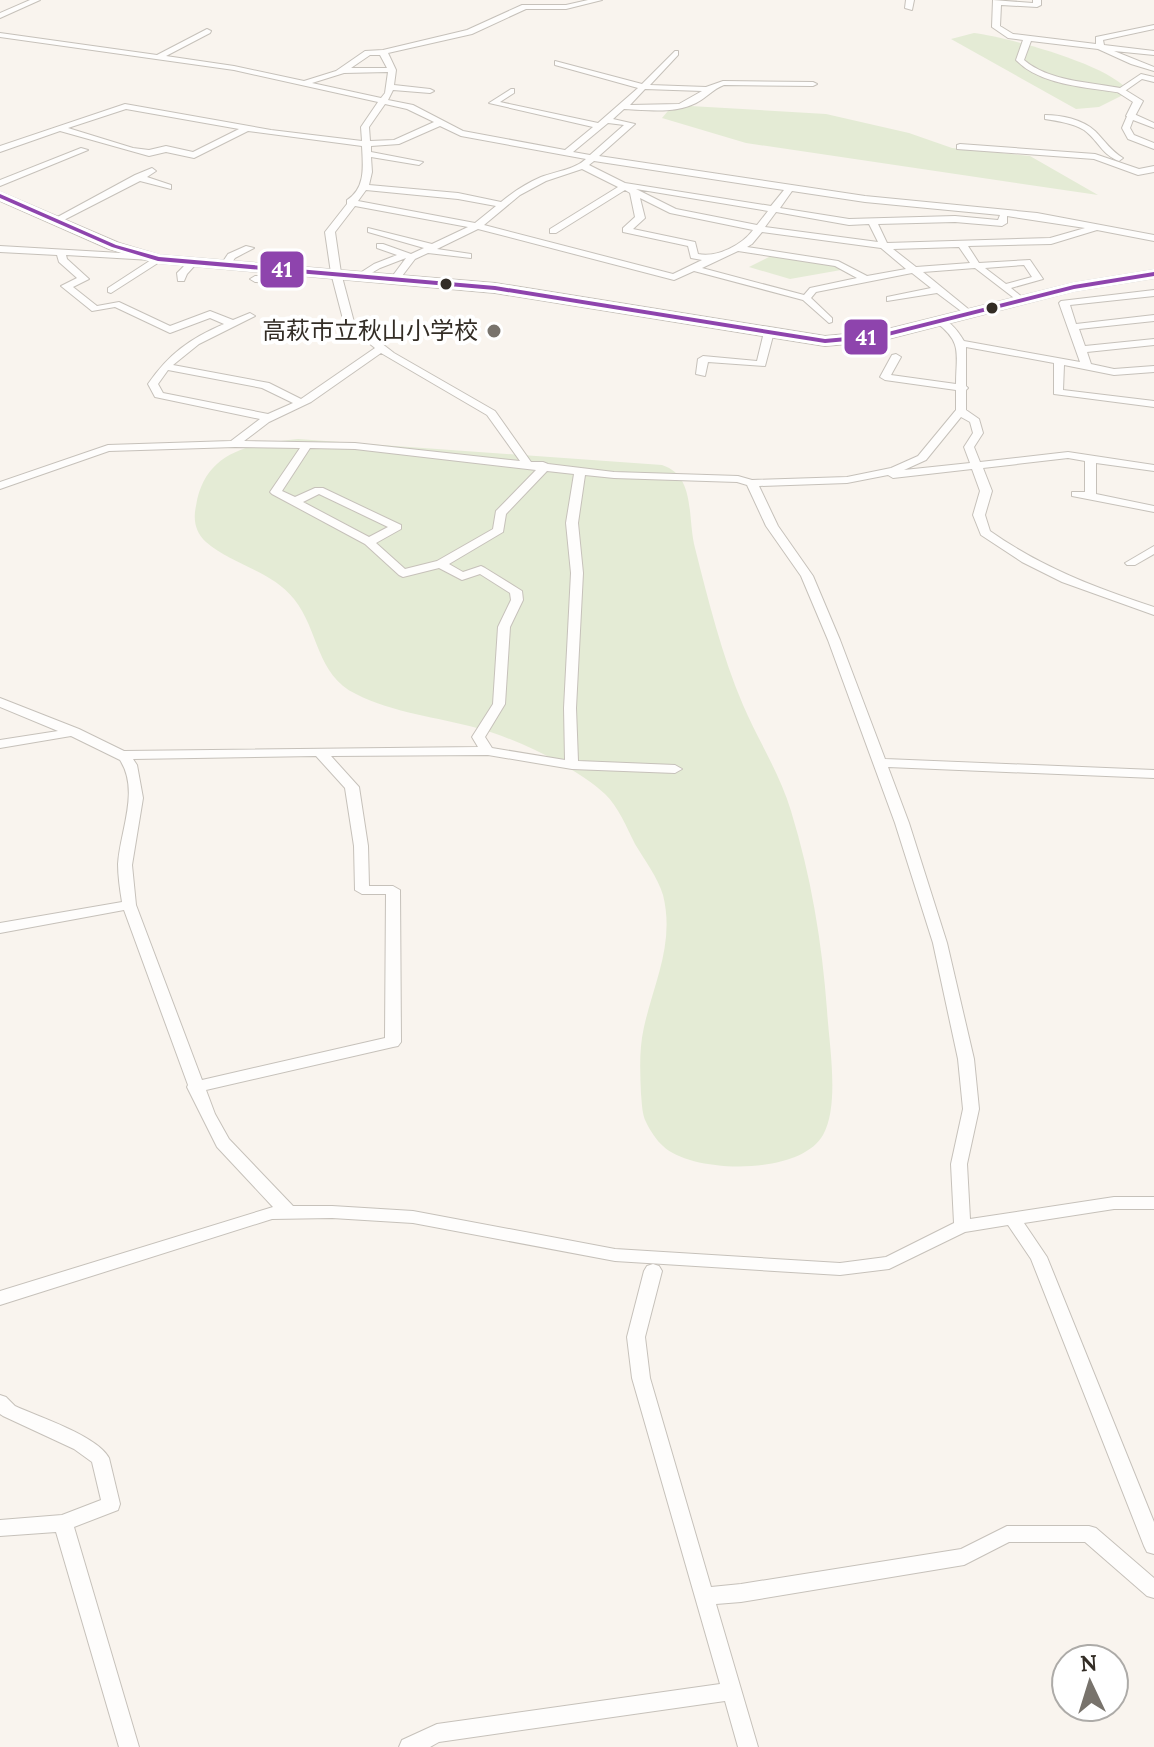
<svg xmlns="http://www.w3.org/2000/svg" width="1154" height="1747" viewBox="0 0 1154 1747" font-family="Lora,'Noto Sans JP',serif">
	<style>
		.green { fill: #e4ebd5 }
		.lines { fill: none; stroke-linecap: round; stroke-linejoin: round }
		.minor-casing { stroke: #c6c1ba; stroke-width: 2 }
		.tertiary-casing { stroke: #c6c1ba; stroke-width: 2 }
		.trunk-casing { stroke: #c6c1ba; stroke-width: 2 }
		.minor { fill: #fefdfc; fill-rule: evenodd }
		.tertiary { fill: #fefdfc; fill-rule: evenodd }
		.trunk { fill: #fefdfc; fill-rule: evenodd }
		.bus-1-casing { stroke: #fff; stroke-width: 6 }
		.bus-1 { fill: #8e44ad; fill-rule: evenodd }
		.bus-dot { fill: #332d26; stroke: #fff; stroke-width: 3 }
		.poi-dot { fill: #78736c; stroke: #fff; stroke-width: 3 }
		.labels { text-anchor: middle; stroke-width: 8; stroke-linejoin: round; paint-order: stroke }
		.far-poi-label { font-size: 24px; fill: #332d26; stroke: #fff; text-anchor: end }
		.line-badge { stroke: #fff; stroke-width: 3 }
		.badge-label { font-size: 22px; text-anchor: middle; font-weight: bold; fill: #fff }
	</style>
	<rect width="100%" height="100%" fill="#f9f4ee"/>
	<g class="green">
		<path d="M974,33C1007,37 1112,65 1129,92L1099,107L1076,109L951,39Z"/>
		<path d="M673,105L826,114L909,133L952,148L1030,156L1098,195L746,143L662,118Z"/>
		<path d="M771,256L830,264L841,270L790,279L749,267Z"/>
		<path d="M298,439L662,465C696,476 687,517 695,548C708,599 722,656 743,705C758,740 780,774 791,811C811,876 822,942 827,1010C829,1044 840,1105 823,1135C800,1176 692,1174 663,1146C657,1141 649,1129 646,1122C642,1114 642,1104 641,1094C640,1071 639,1049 644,1027C654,982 675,943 663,895C658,878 644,859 635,844C627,828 618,806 605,794C576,767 515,738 477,728C437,717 393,713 356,694C316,675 319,630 294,599C271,570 232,565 206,542C195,532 193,519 196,506C205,451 249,444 298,439Z"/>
	</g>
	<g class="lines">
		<g class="minor-casing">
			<g id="minor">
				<path d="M30,0H40L0,18V13Z"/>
				<path d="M588,0H602L566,9H526L472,34L388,53L396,70L394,85L430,89L434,91L430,93L393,90L388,100L413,105L463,131L565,150L593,127L489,103L511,89H514V93L500,102L598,123L638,88L555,65V61L642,84L675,51H678V55L650,85L706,87L723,81L813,82L817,84L813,86L724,85C713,89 706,98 696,103C674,114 648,110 624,109L613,119L635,124L599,156L865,196L1037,213L1154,235V241L1097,230L1051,244L968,246L979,263L1030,260L1043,279L1011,288L1027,301L1022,304L975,268L923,272L972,312V316L969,317L937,293L887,301V297L931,288L912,273L816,292L811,298L832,318V322L829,323L803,300L694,271L674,280L478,229L437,249L471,254V258L428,253L415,259L399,280L391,278L406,258L380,268L363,278L360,277V273L374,264L397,255L377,248V244H383L411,254L424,248L368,232V228L432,244L468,227L355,206L335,232L341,273L354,322L394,353L495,411L531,462H543L548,464L614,472L738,476L752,480L847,477L891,468L918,456L956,410V390L885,380L880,377L892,355L896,354L901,357L891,375L956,384C956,354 963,343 937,323V319C949,318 958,331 964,341L1080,362L1059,303L1061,301L1154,290V296L1070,305L1076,324L1154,315V321L1079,329L1085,346L1154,339V345L1087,352L1091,364L1114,369L1154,366V372L1114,375L1064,365L1063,390L1154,401V407L1054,394V363L966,347V386L968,388L966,390V410L979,419L983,433L974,447L980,462L1068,452L1154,465V471L1096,463V494L1154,506V512L1072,496V492H1085V461L1068,458L983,468L992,491L985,515L990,531C1041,567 1096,588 1154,607V615L1062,582L1022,562L981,535L973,515L980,491L972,469L893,478L888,475L847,483L759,486L778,526L813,576L840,640L885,759L1154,770V778L888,767L909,823L947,943L974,1059L979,1109L967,1164L970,1219L1114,1197H1154V1209H1114L1024,1223L1047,1257L1154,1522V1554L1147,1552L1144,1546L1031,1259L1008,1225L965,1232L889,1269L840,1275L615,1261L413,1223L332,1218L272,1219L0,1305V1291L273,1207L217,1147L187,1087L188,1085L124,910L0,933V923L122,902C120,890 118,876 118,864C120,831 140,791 120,760L71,736L0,748V740L58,731L0,707V698L79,729L124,751L478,747L472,737L493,704L498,627L511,600L510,593L480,574L462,580L439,568L403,577L399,575L365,544L272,494L270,492L300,448L235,447L109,451L0,489V482L108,445L231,441L260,419L155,397L148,384C169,354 189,339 224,324L210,318L170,333L115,307L92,311L61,286L77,278L59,262L57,255L0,252V246L155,255L161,257V261L111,293L108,292V288L151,260L66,255L67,259L89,279L73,287L97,306L119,302L170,326L210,311L233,320L250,313L255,316L199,344L173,365L269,383L301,399L375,348L344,323L331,273L325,232L347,204V200C366,188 363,166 362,146L248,131L194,158L166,152L149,156L60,131L0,152V146L125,104L271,130L362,141L361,127L378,102L234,70L0,37V33L157,55L207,29L211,31L210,33L166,56L234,66L304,81L336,71L365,51L383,50L467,30L522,5H566ZM370,55H380L387,68H351ZM388,72L385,93L381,98L312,83L344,73ZM645,89L702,91L679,104L630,105ZM385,104L407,109L434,122L394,140L370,141L369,127ZM126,109L239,129L193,152L166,146L149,150L133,148L68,128ZM608,123L624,125L590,155L573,152ZM440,126L461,136L586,159C574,170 556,171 541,177C527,183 513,192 501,202L458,193L369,185L372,172L371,157L419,165L423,162L371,152V146L399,144ZM594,161L784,190L771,206L625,183L589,165ZM582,169L618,187L550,229V233H556L625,190L630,193L635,217L623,228V232L688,246L691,258L702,260L673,274L484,225L520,195L546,181ZM636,189L768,211L757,225L676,209ZM366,190L458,199L496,206L475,223L358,201ZM792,191L865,202L1000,215L998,220L955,216L849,219L780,208ZM640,198L670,213L753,230C742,245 717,258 698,254L695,242L633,229L645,218ZM776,212L849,225L869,224L878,242L765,227ZM1007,216L1085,228L1050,238L887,243L878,224L955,222L1002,226L1007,223ZM762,232L881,248L906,269L867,276L838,261L747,247L752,244ZM959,247L970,263L916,267L893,249ZM738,251L835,266L857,278L810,288L804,295L702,268ZM1024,265L1032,277L1006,284L985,268ZM381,353L487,415L520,461L355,443L244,441L269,422L311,402ZM168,370L262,388L293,403L268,414L163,393L158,384ZM961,417L970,422L973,433L964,447L970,463L904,470L926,460ZM310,448L355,449L536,470L496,511L493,529L437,561L405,569L376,543L401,529V525L323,488H315L295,497L282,491ZM547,471L574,474L566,523L571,573L564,708L565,760L492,748L485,737L505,704L510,627L523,600L522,591L485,568L481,566L463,572L449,564L503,532L506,514ZM585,475L614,478L737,482L747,485L766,526L801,576L828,640L895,823L933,943L958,1059L963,1109L951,1164L954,1223L886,1257L840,1263L615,1249L413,1211L332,1206H293L229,1139L215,1114L206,1090L393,1047L398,1046L401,1042L400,890L393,886H369L368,846L359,787L331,756L488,755L572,769L675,773L682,769L675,765L578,761L576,708L583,573L578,523ZM319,494L388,527L369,537L303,502ZM316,756L345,788L354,846L355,890L362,894H386L385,1038L202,1080L136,905L132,865L143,798L137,765L133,759Z"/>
				<path d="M906,0H914L912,10L905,8Z"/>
				<path d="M993,0L1033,3V0H1041V5L1037,7L1001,5L1000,26L1013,34L1096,44V37L1154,25V29L1103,40L1104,45L1154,51V55L1114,51L1154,67V71L1131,64L1098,49L1031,41L1024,60C1048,81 1089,82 1120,88L1141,74L1154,77V82L1142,79L1122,93C1088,87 1041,86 1016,60L1023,40L1008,38L992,27Z"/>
				<path d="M1128,114H1134L1154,123V128L1133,120L1130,128L1134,135L1154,143V149L1128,139L1122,128Z"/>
				<path d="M1045,115C1061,115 1082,119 1095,131C1105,141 1111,151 1123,158L1119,161C1102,155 1098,140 1084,130C1072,123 1058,121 1045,119Z"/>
				<path d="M960,144L1095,154L1139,169L1154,166V172L1138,175L1094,159L957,149V145Z"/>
				<path d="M81,148L88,150L0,186V180Z"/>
				<path d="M152,168L156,171L147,177L171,185V189L140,181L60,222L52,220L135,175Z"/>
				<path d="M246,246L254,248L235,258L228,268H222L220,266L228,254Z"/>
				<path d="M189,261L197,263L187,274L184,281H178L177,273Z"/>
				<path d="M297,269L305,271L296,282L293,283L255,282L250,279L255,276L290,277Z"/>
				<path d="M769,329L774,332L765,366L708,362L705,376L696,374L698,359L703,356L757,361L764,332Z"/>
				<path d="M1154,546V554L1135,565H1127L1125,563Z"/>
				<path d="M653,1264L659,1266L662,1271L645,1337L650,1378L711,1587L741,1584L961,1549L1007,1526H1089L1096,1528L1154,1578V1598L1147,1596L1085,1542H1009L964,1565L741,1602L716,1604L758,1747H738L725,1701L439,1742L430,1747H399L402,1740L437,1724L720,1684L632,1378L627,1337L644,1271L647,1266Z"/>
				<path d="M0,1395L6,1397L15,1406C39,1417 98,1436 109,1458L120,1504L118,1510L74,1527L139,1747H119L56,1532L0,1536V1520L62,1515L101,1500L92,1462L74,1449L3,1416L0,1414Z"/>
			</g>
		</g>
		<g class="tertiary-casing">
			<path id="tertiary" d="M1122,88L1143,101L1134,118L1126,116L1133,102L1119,93L1117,91Z"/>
		</g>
		<g class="trunk-casing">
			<path id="trunk" d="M0,192L119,243L159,255L495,283L825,336L880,331L1074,283L1154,270V278L1074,291L880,341L825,346L495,293L158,263L109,249L0,201Z"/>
		</g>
		<use href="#minor" class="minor"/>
		<use href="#tertiary" class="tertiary"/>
		<use href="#trunk" class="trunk"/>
		<g class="bus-1-casing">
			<path id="bus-1" d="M0,194L116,245L159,257L495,286L825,339L880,334L1074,285L1154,272V276L1074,289L880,338L825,343L495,290L158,261L112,247L0,198Z"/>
		</g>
		<use href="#bus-1" class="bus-1"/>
	</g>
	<g class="bus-dot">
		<circle cx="446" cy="284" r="7"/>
		<circle cx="992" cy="308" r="7"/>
	</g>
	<circle class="poi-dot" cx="494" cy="331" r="8"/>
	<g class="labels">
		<g class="far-poi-label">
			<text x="478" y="339">高萩市立秋山小学校</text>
		</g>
	</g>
	<g class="line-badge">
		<rect x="259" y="250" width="46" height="39" rx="8" fill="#8e44ad"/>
		<rect x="843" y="318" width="46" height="38" rx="8" fill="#8e44ad"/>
	</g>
	<g class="badge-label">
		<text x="282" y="277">41</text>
		<text x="866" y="345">41</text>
	</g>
	<g transform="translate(1090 1683) rotate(356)"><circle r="38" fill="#ffffff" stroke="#adaba8" stroke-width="2"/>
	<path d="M0-6L14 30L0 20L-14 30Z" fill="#78736c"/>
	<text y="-12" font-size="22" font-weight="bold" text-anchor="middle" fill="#332d26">N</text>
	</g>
</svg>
